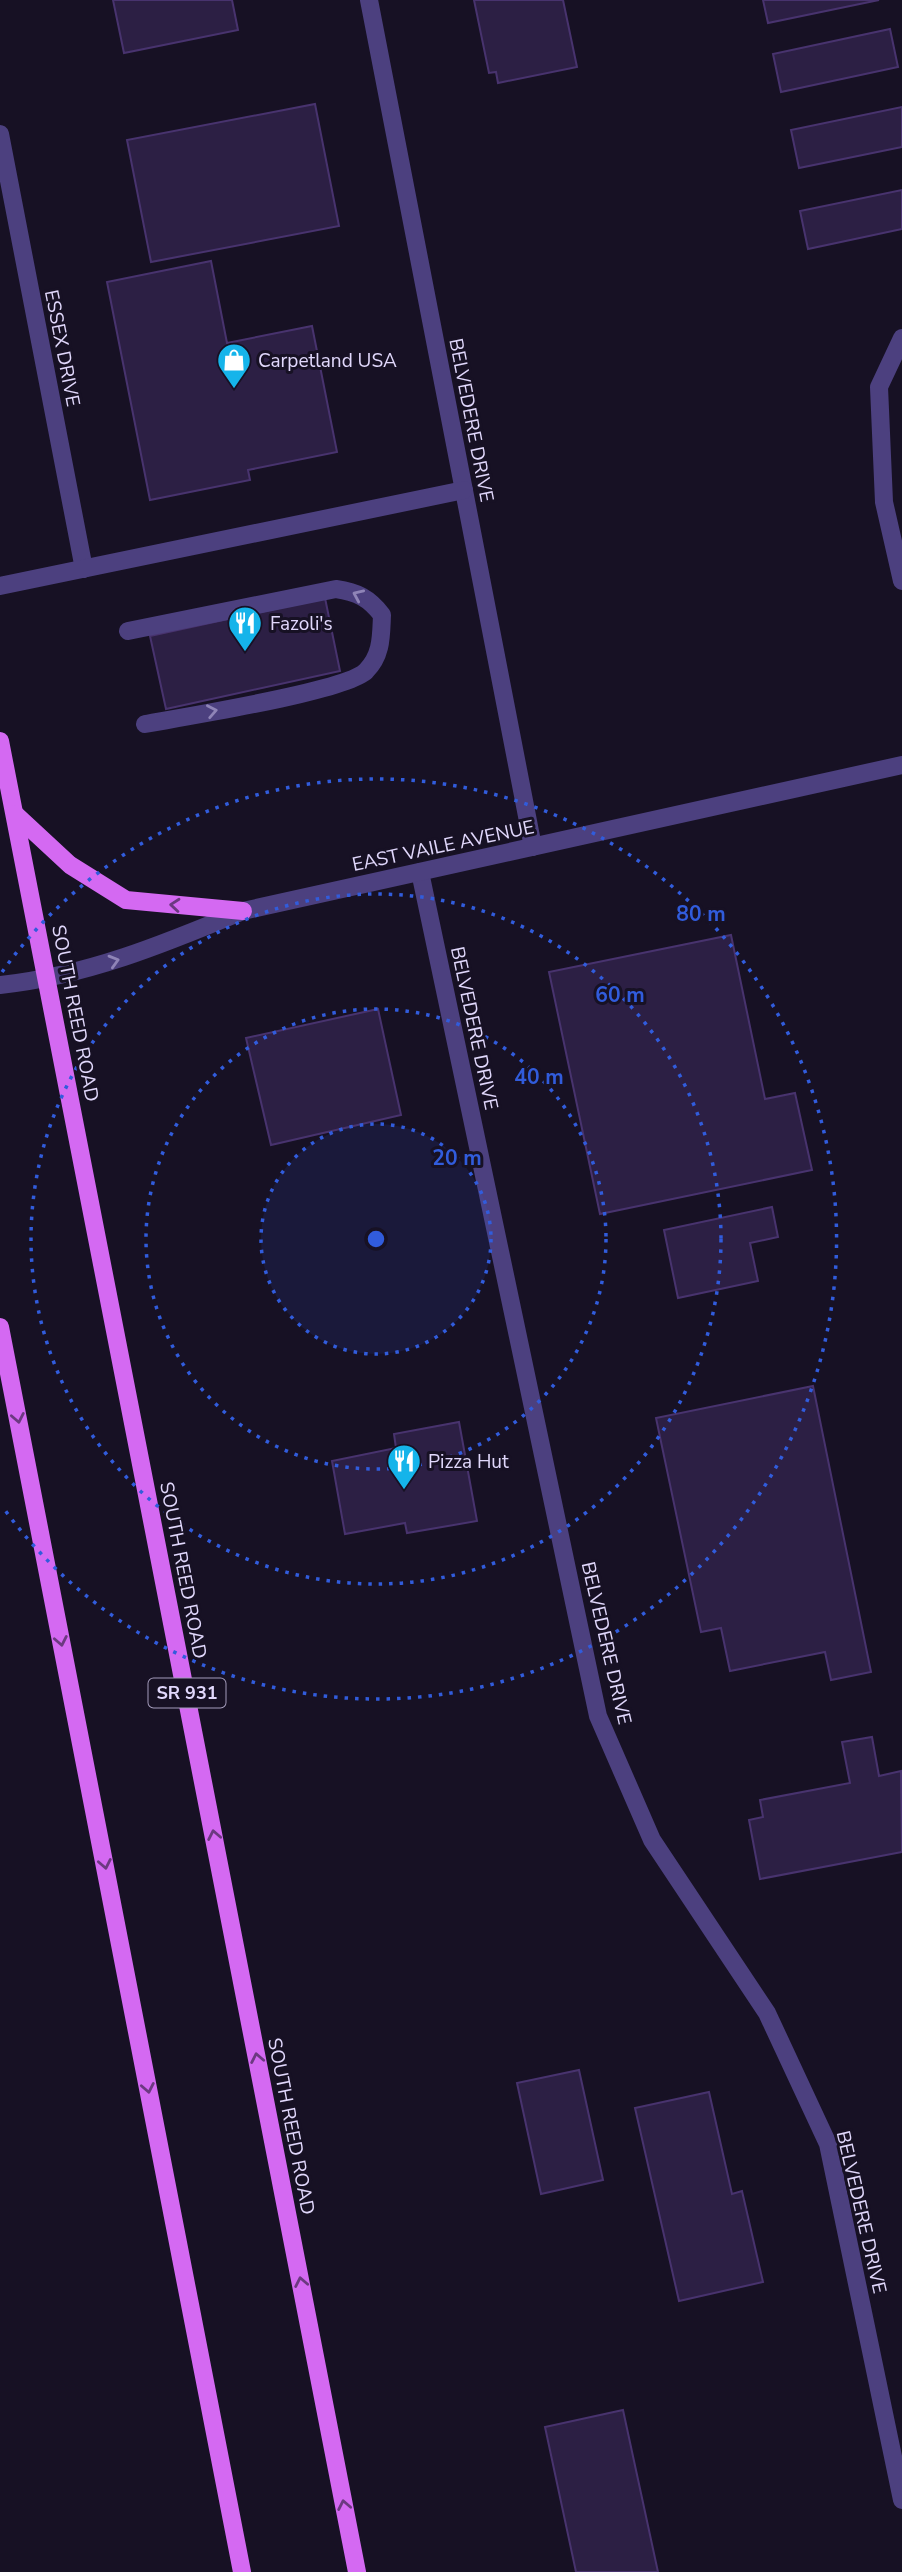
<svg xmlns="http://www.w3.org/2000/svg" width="902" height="2572" viewBox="0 0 902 2572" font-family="'Nunito Sans',sans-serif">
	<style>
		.building { fill: #2c1f44; stroke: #48336e; stroke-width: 2 }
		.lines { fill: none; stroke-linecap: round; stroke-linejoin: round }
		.service { stroke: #4c407f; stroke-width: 18 }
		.minor { stroke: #4c407f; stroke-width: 18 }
		.tertiary { stroke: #4c407f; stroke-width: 18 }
		.primary { stroke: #d469f2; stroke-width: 18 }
		.oneway { stroke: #8f84b7 }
		.oneway2 { stroke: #6c3981 }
		.ring { fill: none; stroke: #315cdc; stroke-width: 3.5; stroke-dasharray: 3.5 7 }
		.labels { text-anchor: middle; stroke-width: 6; stroke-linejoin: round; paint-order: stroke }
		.shield { fill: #171124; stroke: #a49cbb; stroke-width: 2 }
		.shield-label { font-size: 18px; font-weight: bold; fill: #e1d8fc }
		.street-label { font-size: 19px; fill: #e1d8fc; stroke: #171124 }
		.poi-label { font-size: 19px; fill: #e1d8fc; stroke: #171124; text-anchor: start }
		.centre { fill: #315cdc; stroke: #171124; stroke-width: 3.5 }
		.ring-label { font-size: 21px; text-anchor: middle; font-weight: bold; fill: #315cdc; stroke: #171124; stroke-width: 6; stroke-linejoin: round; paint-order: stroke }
	</style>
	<rect width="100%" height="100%" fill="#171124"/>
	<g class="building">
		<path d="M113,0H232L238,30L124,53Z"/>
		<path d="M474,0H563L577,67L498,83L496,72L489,73Z"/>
		<path d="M763,0H879L768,23Z"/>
		<path d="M890,29L898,67L781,92L773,54Z"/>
		<path d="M315,104L339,226L151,262L127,140Z"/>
		<path d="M902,107V147L799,168L791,130Z"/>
		<path d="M902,190V229L808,249L800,211Z"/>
		<path d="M211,261L227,343L312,326L337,452L248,470L250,480L150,500L107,282Z"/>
		<path d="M325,598L340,671L166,709L150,636Z"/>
		<path d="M731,935L765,1099L795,1093L812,1170L600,1214L549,972Z"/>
		<path d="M378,1009L401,1115L271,1145L246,1038Z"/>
		<path d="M772,1207L778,1237L750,1243L758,1281L678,1298L664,1230Z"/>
		<path d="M813,1386L871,1672L831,1680L825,1652L730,1671L721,1628L701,1632L656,1418Z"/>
		<path d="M459,1422L477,1521L407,1533L405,1523L345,1534L332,1461L396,1448L394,1434Z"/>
		<path d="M872,1737L879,1776L901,1771L902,1852L760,1879L749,1820L763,1817L760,1800L850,1783L842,1742Z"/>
		<path d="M579,2070L603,2180L541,2194L517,2083Z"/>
		<path d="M709,2092L732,2194L742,2191L763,2282L679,2301L635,2108Z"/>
		<path d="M623,2410L658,2572H576L545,2427Z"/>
	</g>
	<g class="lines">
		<g class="service">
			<path d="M902,338L879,387L884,502L902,581"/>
			<path d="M128,631L336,589C357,592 369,598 382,615C381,636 382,655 366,671C347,691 183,717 145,724"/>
			<path d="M420,872L598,1716L652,1840L767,2013L828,2144L902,2500"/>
		</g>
		<g class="minor">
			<path d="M369,0L533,847"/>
			<path d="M0,134L84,569"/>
			<path d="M0,586L464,490"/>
		</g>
		<path class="tertiary" d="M0,985C86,976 164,944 243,911L902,765"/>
		<g class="primary">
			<path d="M0,741L357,2572"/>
			<path d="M15,814L70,865L126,900L243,911"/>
			<path d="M0,1327L242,2572"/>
		</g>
	</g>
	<defs><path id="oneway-chevron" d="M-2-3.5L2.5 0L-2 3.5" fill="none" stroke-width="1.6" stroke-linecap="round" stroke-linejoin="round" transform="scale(1.75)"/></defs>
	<g class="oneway">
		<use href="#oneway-chevron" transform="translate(358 595) rotate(-156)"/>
		<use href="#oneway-chevron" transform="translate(212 711) rotate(-11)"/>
		<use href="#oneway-chevron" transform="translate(114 961) rotate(-16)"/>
	</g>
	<g class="oneway2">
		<use href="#oneway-chevron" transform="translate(175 905) rotate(-175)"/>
		<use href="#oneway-chevron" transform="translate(18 1418) rotate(79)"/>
		<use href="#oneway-chevron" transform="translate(61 1641) rotate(79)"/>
		<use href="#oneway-chevron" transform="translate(214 1835) rotate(-101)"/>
		<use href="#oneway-chevron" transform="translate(105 1864) rotate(79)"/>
		<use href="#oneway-chevron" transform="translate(257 2058) rotate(-101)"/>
		<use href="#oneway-chevron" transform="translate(148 2088) rotate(79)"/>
		<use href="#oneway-chevron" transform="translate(301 2282) rotate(-101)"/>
		<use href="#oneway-chevron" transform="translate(344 2505) rotate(-101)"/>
	</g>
	<circle cx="376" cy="1239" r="115" fill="#315cdc" fill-opacity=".12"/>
	<g class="ring">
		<circle cx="376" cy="1239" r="115"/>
		<circle cx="376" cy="1239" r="230"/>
		<circle cx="376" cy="1239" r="345"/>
		<path d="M2 972A460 460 0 1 1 2 1506"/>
	</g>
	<defs>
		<g id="shop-pin" transform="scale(1.75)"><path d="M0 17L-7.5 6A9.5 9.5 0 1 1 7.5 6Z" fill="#15b4ea" stroke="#171124"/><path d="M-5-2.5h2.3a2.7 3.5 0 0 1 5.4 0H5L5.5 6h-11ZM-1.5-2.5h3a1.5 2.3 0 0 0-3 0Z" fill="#fff"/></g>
		<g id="restaurant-pin" transform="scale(1.75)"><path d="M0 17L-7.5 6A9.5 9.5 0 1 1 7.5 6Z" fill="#15b4ea" stroke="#171124"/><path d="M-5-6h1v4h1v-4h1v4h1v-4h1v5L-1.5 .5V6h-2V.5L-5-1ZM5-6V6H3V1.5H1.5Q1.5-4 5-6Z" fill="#fff"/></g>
	</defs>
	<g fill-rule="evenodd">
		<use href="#shop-pin" x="234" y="360"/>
		<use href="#restaurant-pin" x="245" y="623"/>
		<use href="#restaurant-pin" x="404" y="1461"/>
	</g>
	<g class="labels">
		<rect class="shield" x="148.5" y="1678.5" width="77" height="29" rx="5"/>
		<g class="shield-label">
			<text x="187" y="1699">SR 931</text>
		</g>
		<g class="street-label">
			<text transform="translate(63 348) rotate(79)" y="7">ESSEX DRIVE</text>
			<text transform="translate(472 420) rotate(79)" y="7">BELVEDERE DRIVE</text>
			<text transform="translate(443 845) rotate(-12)" y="7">EAST VAILE AVENUE</text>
			<text transform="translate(76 1013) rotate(79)" y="7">SOUTH REED ROAD</text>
			<text transform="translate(475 1028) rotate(78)" y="7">BELVEDERE DRIVE</text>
			<text transform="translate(184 1570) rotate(79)" y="7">SOUTH REED ROAD</text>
			<text transform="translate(607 1643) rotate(77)" y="7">BELVEDERE DRIVE</text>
			<text transform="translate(292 2126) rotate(79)" y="7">SOUTH REED ROAD</text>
			<text transform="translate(862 2212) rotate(77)" y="7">BELVEDERE DRIVE</text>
		</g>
		<g class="poi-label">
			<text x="258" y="367">Carpetland USA</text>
			<text x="270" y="630">Fazoli's</text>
			<text x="428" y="1468">Pizza Hut</text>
		</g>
	</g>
	<circle cx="376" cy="1239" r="10" class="centre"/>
	<g class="ring-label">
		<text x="701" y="921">80 m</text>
		<text x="620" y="1002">60 m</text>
		<text x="539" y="1084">40 m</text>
		<text x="457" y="1165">20 m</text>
	</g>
</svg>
